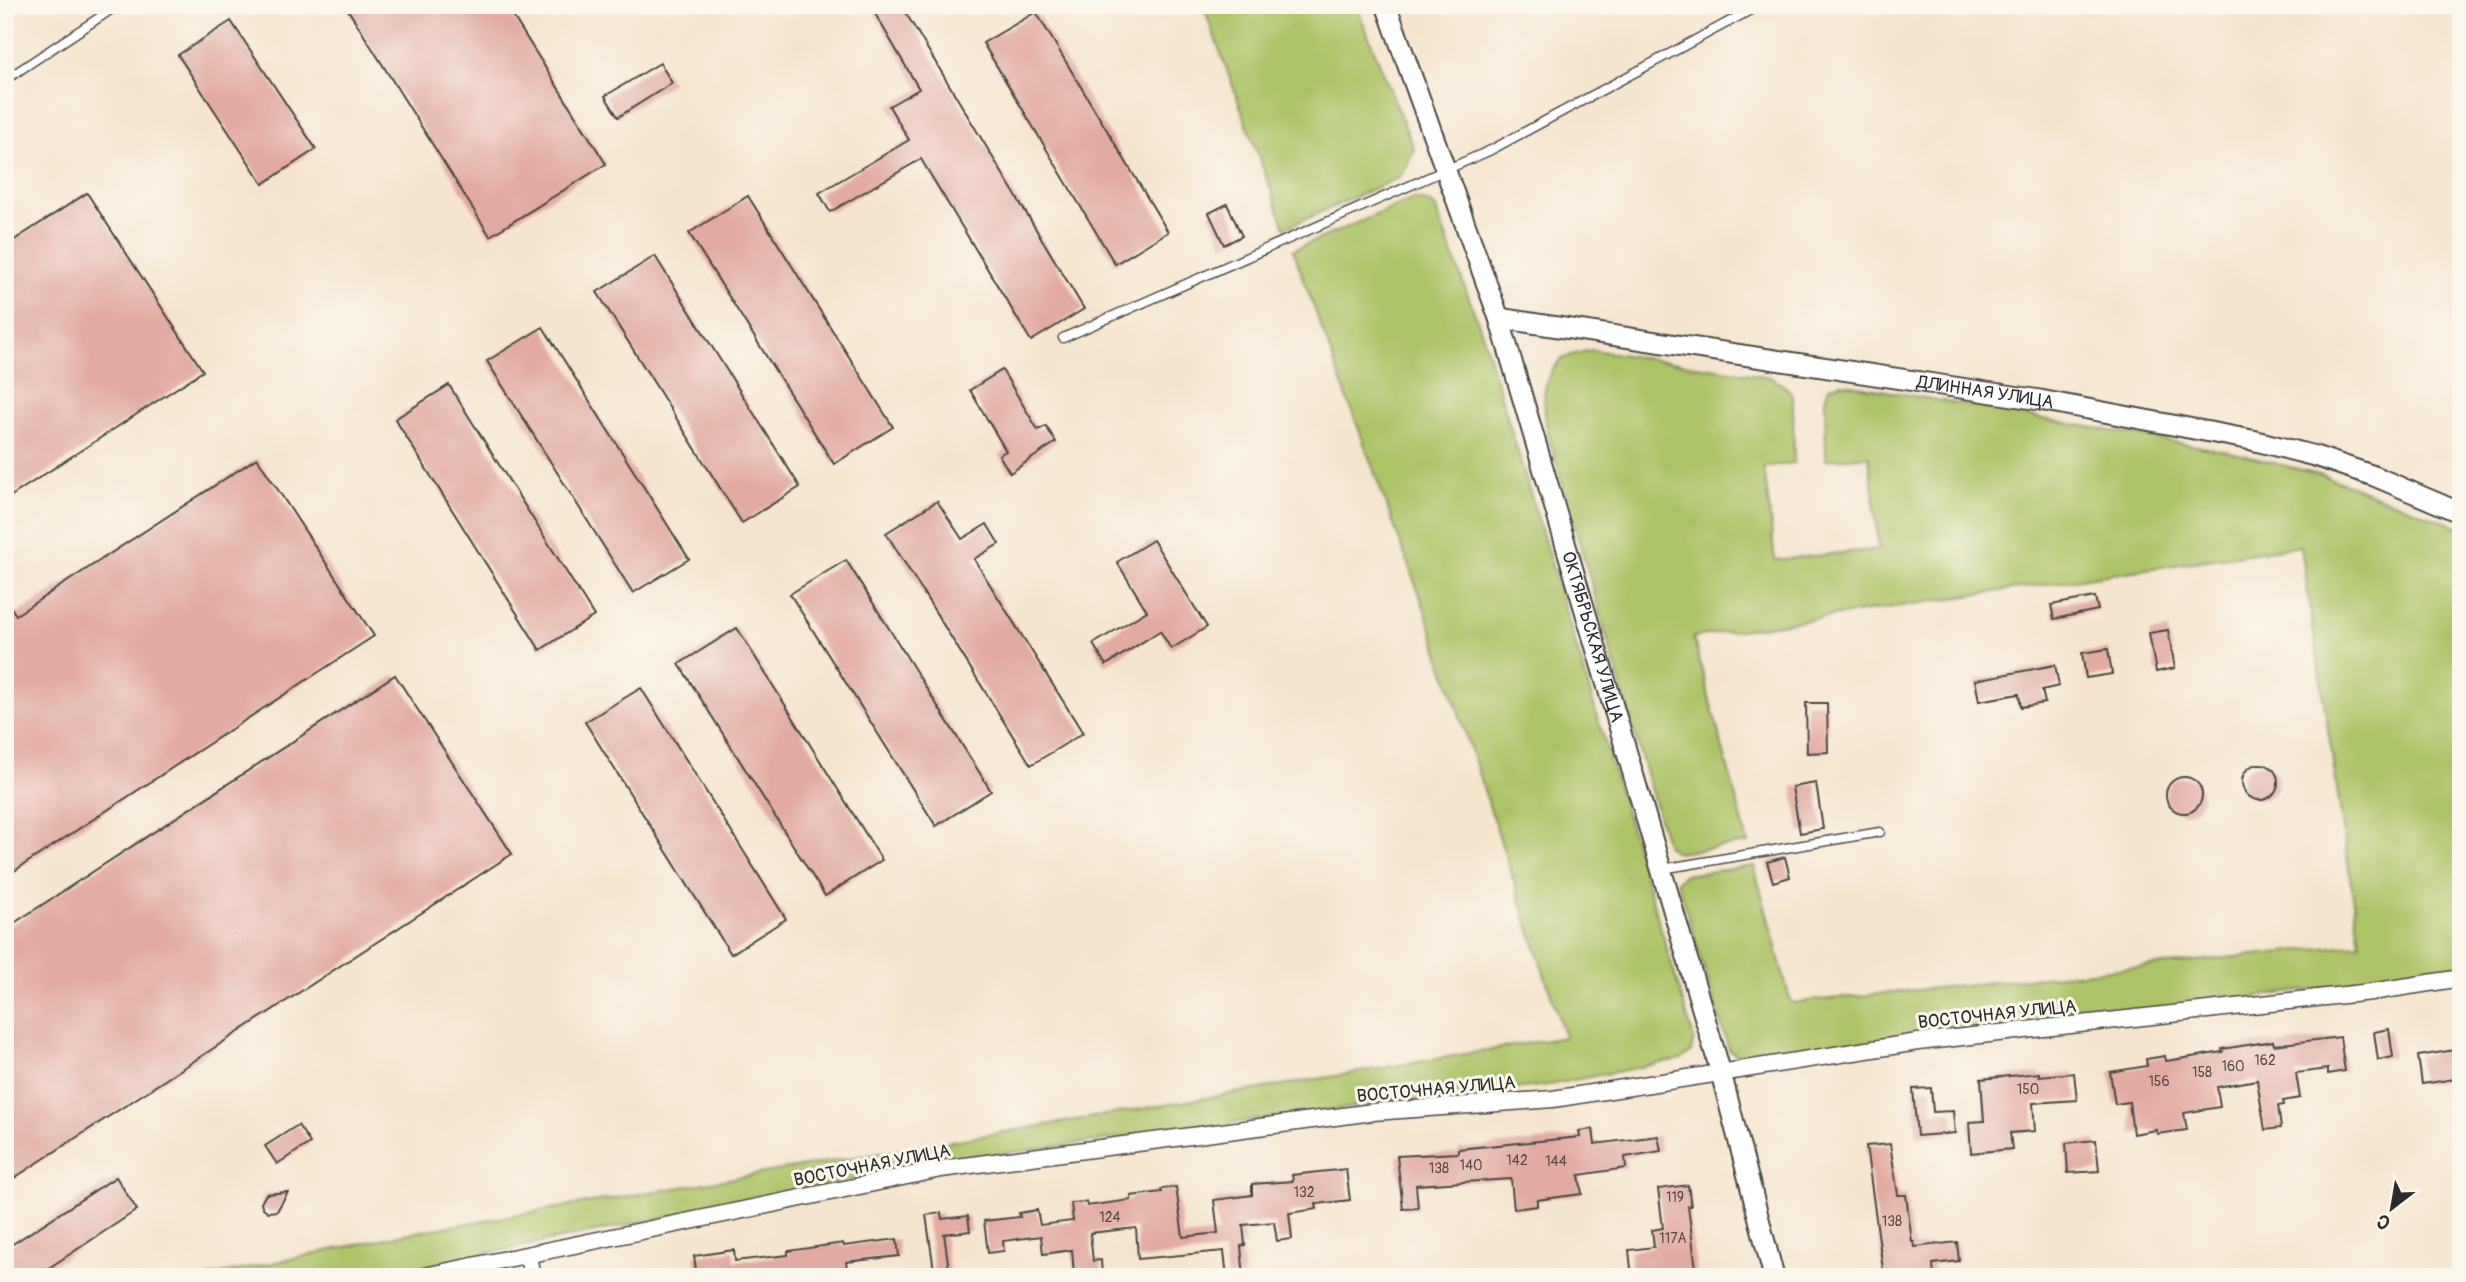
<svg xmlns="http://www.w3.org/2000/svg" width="2466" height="1282" viewBox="0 0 2466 1282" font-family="Pangolin,sans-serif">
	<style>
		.green { fill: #adc368; stroke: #6c774a; stroke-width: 2 }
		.building { fill: #e1aba1 }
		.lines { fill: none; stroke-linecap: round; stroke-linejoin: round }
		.service-casing { stroke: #494743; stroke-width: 11 }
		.minor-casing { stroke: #494743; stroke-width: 19 }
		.tertiary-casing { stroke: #494743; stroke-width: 23 }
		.service { stroke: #fff; stroke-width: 8 }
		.minor { stroke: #fff; stroke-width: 16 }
		.tertiary { stroke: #fff; stroke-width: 19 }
		.labels { text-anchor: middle; stroke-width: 6; stroke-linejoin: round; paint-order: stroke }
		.number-label { font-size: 14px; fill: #584b48 }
		.street-label { font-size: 18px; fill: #2b2b2b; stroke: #fbf7ec }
	</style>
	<rect width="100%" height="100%" fill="#fbf7ec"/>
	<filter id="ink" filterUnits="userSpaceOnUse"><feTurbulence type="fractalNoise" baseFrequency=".0143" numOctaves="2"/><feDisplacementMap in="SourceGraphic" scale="14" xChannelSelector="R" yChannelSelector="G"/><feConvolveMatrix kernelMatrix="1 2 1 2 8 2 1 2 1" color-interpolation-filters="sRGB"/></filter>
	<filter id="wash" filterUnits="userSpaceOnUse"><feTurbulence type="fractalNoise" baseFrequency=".00686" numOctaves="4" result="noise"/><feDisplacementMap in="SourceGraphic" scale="28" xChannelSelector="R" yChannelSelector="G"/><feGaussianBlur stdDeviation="1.57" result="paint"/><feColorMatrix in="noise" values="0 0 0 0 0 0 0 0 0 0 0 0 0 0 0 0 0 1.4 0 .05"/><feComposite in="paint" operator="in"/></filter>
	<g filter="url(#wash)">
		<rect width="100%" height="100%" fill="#f6e5ce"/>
		<g class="green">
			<path d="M1203,5H1356L1414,149L1405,170L1398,178L1285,228Z"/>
			<path d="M1413,199L1428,202L1435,207L1483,336L1694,1039L1691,1052L1682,1059L1548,1085L1331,1110L945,1161L371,1277H208L410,1233L1565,1037L1425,610L1293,250Z"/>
			<path d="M1592,350L1770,377L1787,388L1793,397L1794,463L1764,467L1775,560L1879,549L1869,456L1826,460L1825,399L1829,387L1841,383L2230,452L2322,475L2461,528V969L2369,983L1744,1058L1729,1050L1677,881L1684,875L1754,866L1791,1003L2360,944L2301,546L1693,637L1748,843L1677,853L1667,846L1547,430C1544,407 1539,379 1560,361C1567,354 1582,353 1592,350Z"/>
		</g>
		<g id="blocks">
			<g class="building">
				<path d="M345,5H506L606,164L490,236Z"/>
				<path d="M870,5H901L1084,309L1031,341L921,159L830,212L819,193L909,140L889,106L919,89Z"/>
				<path d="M1036,12L1168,232L1115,264L983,43Z"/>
				<path d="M231,21L316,149L263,184L178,55Z"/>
				<path d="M660,63L672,83L618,117L605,96Z"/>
				<path d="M87,193L203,371L5,500V246Z"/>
				<path d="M748,196L893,427L834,464L689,233Z"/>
				<path d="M1227,204L1242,236L1224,245L1209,213Z"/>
				<path d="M655,256L800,487L742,523L597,292Z"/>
				<path d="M543,327L689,559L633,593L487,361Z"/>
				<path d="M1002,370L1038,430L1046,426L1056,442L1010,473L999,455L1006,451L970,390Z"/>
				<path d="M449,385L594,616L540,650L395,419Z"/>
				<path d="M257,458L374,636L5,877V599L16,615Z"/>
				<path d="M937,501L962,539L987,524L999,544L974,559L1083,733L1031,765L886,533Z"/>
				<path d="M1153,540L1207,627L1171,649L1160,631L1106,665L1093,644L1147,611L1117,562Z"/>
				<path d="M846,560L991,791L936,826L790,594Z"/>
				<path d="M2095,597L2098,610L2054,619L2051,605Z"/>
				<path d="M737,628L882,860L825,896L679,664Z"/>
				<path d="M2168,630L2175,668L2156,672L2149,633Z"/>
				<path d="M2108,649L2112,674L2086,678L2082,653Z"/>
				<path d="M2055,665L2059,686L2042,690L2045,703L2021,707L2019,694L1979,701L1975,680Z"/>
				<path d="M395,675L512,854L5,1184V929Z"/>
				<path d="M641,688L786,919L731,954L585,722Z"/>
				<path d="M1806,703H1827L1828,752L1807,753Z"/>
				<circle cx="2260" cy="782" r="18"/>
				<circle cx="2184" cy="795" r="18"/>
				<path d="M1816,783L1823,829L1800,833L1792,787Z"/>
				<path d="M1785,857L1790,877L1773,882L1767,862Z"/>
				<path d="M2389,1029L2393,1057L2378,1060L2374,1032Z"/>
				<path d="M2340,1037L2345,1071L2328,1074V1069L2296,1073L2300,1098L2283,1101L2284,1105L2278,1106L2281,1128L2265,1130L2257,1080L2217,1087L2220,1107L2184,1113L2187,1130L2157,1134L2156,1130L2133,1134L2129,1102L2115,1104L2110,1072L2147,1066L2146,1059L2165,1056L2166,1061L2223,1052L2222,1049L2273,1041L2274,1045Z"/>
				<path d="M2461,1049V1078L2422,1084L2418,1056Z"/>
				<path d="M2039,1073V1076L2074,1073L2077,1100L2033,1103L2035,1131L2010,1133L2012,1149L1971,1153L1969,1122L1984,1121L1981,1079Z"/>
				<path d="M1931,1088L1933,1112L1953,1111L1955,1133L1917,1136L1913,1089Z"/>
				<path d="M298,1125L310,1143L277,1164L265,1146Z"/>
				<path d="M1593,1129L1595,1144L1658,1136L1661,1151L1625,1157L1626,1168L1579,1175L1582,1194L1537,1200V1206L1514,1209L1511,1179L1416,1185L1418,1208L1403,1209L1397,1156L1458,1153V1149L1580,1137L1579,1131Z"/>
				<path d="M2096,1140L2099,1171L2068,1173L2066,1143Z"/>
				<path d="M1890,1144L1898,1195H1906L1912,1242H1914L1915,1247L1957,1242L1959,1261L1933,1264L1934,1277H1884L1866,1146Z"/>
				<path d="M1346,1169L1350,1200L1316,1204L1317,1209L1289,1213L1292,1239L1277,1241L1274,1222L1243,1225L1245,1245L1241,1246L1244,1277H1227L1224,1251L1138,1259L1136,1228L1090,1233L1093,1261L1101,1260L1102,1277L1074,1275L1072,1250L1043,1254L1041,1236L1003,1241L1004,1251L988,1253L984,1221L1020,1217L1019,1213L1037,1210L1040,1225L1073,1221L1071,1203L1086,1202L1087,1206L1131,1200V1196L1162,1192L1161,1189L1176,1187L1183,1237L1218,1233L1214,1200L1252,1195V1184L1293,1181L1292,1175Z"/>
				<path d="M116,1177L137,1210L35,1277H5V1249Z"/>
				<path d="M1688,1185L1691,1206H1688L1697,1277H1632L1629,1250L1654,1247L1652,1230L1663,1228L1658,1189Z"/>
				<path d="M288,1192L277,1211L268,1212L263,1208L261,1203L266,1194Z"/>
				<path d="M941,1213L942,1219L968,1216L970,1231L944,1234L950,1277H935L926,1215Z"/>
				<path d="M897,1239L899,1256L846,1262L847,1270L800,1277H792L791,1274L760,1277H697L694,1256L734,1250L735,1261L788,1255V1251L843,1243L844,1246Z"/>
			</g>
		</g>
	</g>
	<g filter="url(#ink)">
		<use href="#blocks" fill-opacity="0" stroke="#494743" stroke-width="2"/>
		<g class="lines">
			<g class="service-casing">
				<g id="service">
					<path d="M5,80L118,5"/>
					<path d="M1063,338L1491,150L1760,5"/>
					<path d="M1662,869L1880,832"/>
				</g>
			</g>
			<g class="minor-casing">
				<g id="minor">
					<path d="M528,1256L532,1277"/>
					<path d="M420,1277L941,1169L1373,1112L1553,1099L1918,1042L2371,992L2461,978"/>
				</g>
			</g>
			<g class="tertiary-casing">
				<g id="tertiary">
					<path id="s1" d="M1386,5L1499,318L1721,1073L1774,1277"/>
					<path id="s2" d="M1499,318L2040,400L2252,440L2315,456L2374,476L2461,513"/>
				</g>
			</g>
			<use href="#service" class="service"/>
			<use href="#minor" class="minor"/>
			<use href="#tertiary" class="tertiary"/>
		</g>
	</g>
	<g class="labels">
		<g class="number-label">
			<text x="2265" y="1065">162</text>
			<text x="2233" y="1071">160</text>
			<text x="2202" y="1077">158</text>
			<text x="2159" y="1086">156</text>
			<text x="2028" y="1094">150</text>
			<text x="1517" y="1165">142</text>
			<text x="1556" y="1166">144</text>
			<text x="1471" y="1170">140</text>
			<text x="1439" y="1173">138</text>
			<text x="1304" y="1197">132</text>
			<text x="1675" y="1202">119</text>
			<text x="1110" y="1222">124</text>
			<text x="1892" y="1226">138</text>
			<text x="1673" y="1243">117А</text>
		</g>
		<g class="street-label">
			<text dy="6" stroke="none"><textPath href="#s2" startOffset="492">ДЛИННАЯ УЛИЦА</textPath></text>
			<text dy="6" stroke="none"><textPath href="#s1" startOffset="665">ОКТЯБРЬСКАЯ УЛИЦА</textPath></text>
			<text transform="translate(1997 1014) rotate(-6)" y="6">ВОСТОЧНАЯ УЛИЦА</text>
			<text transform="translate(1436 1089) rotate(-5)" y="6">ВОСТОЧНАЯ УЛИЦА</text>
			<text transform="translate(872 1165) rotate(-11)" y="6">ВОСТОЧНАЯ УЛИЦА</text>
		</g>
	</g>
	<rect width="2466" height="1282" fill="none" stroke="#fbf7ec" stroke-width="28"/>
	<g transform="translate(2392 1208) rotate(211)" stroke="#fbf7ec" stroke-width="5" paint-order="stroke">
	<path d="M0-5L12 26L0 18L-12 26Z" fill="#2b2b2b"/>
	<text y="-10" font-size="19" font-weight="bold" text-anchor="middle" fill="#2b2b2b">С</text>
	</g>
</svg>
